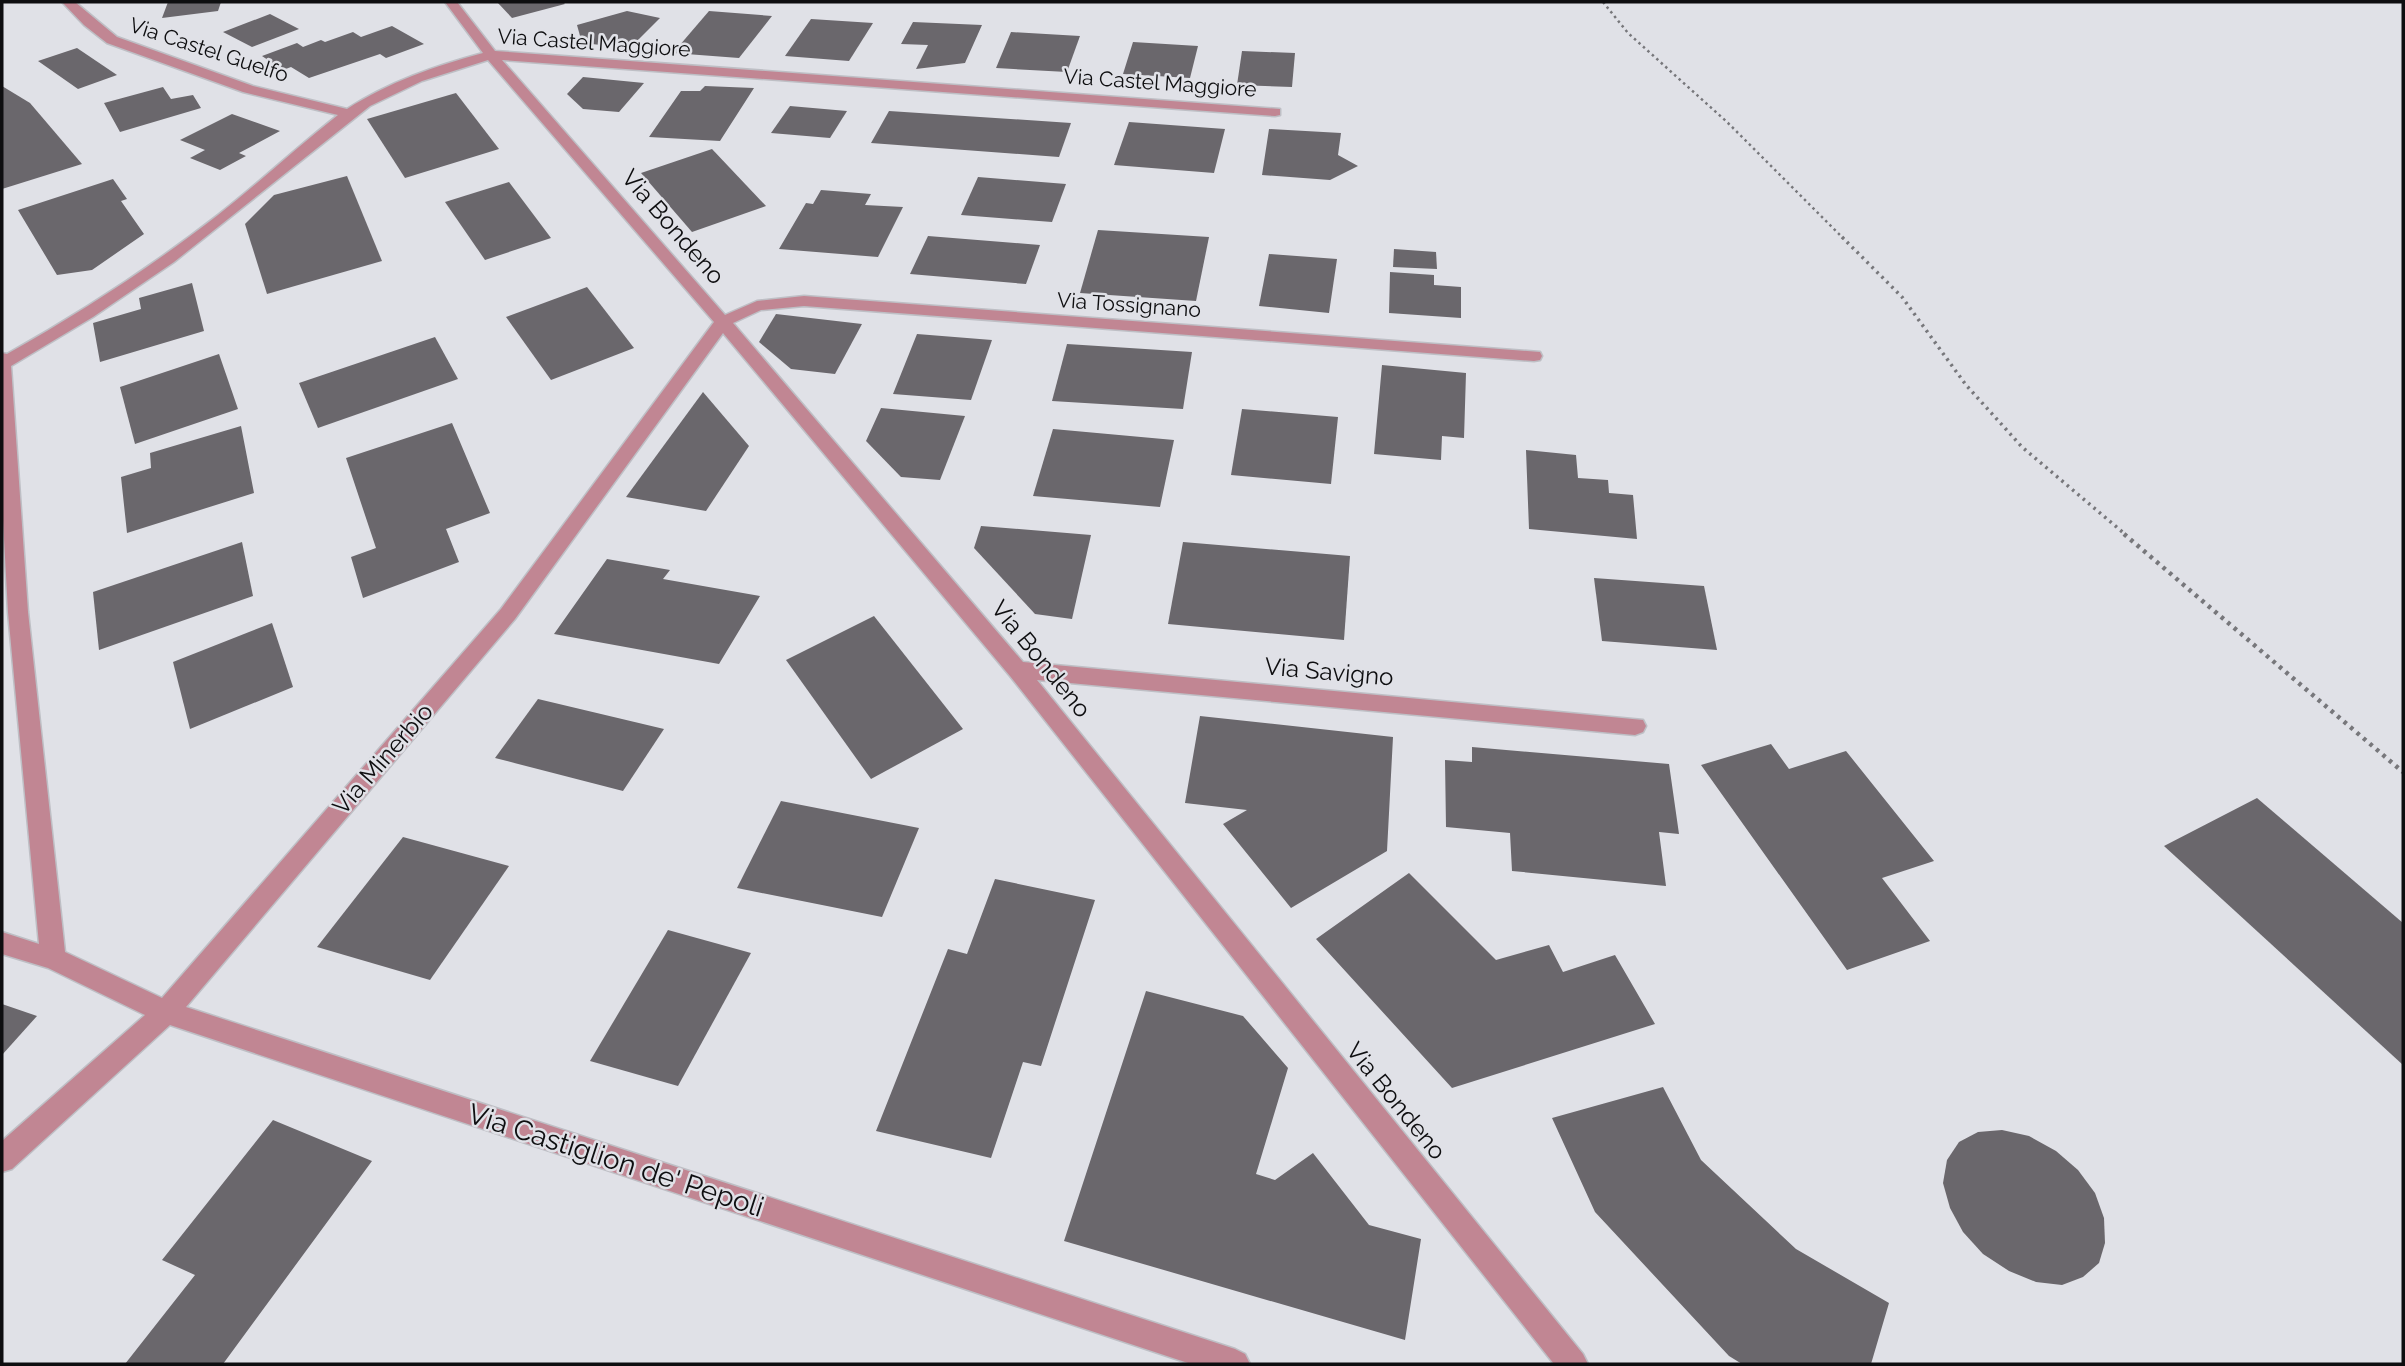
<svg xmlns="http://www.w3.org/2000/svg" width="2405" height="1366" viewBox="0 0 2405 1366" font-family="Raleway,sans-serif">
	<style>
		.building { fill: #6a676c }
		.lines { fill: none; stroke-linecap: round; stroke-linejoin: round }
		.minor-casing { stroke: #bebfc5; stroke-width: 3 }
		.path-far2 { stroke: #77777b; stroke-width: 2.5; stroke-dasharray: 2.5 3.5; stroke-linecap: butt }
		.path-far1 { stroke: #77777b; stroke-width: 3.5; stroke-dasharray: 2.5 4.5; stroke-linecap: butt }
		.path { stroke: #77777b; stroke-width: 4.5; stroke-dasharray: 3.5 5; stroke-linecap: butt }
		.minor { fill: #c18693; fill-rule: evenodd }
		.labels { text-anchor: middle; stroke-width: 5; stroke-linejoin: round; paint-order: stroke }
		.far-street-label { font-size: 21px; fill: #0e0e10; stroke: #e0e1e7 }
		.street-label { font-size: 24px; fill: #0e0e10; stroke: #e0e1e7 }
		.near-street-label { font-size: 28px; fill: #0e0e10; stroke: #e0e1e7 }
	</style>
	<rect width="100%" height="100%" fill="#e0e1e7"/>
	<g class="building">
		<path d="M168,2H221L218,11L162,18Z"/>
		<path d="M497,2H563L565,4L512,18Z"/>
		<path d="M627,11L660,18L630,48L582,43L577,25Z"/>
		<path d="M709,11L772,16L739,58L673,53Z"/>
		<path d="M270,14L299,29L252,47L223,32Z"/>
		<path d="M811,19L873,23L849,61L785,56Z"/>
		<path d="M913,22L982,25L965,63L916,69L928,45L901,44Z"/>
		<path d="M392,26L424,44L386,58L380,54L309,78L291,67L283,70L262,56L297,43L303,47L321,40L325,42L353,32L361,37Z"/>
		<path d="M1011,32L1080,36L1067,72L996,68Z"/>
		<path d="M1133,42L1198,46L1190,78L1123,74Z"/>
		<path d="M77,48L117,75L78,89L38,61Z"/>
		<path d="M1242,51L1295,53L1292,87L1237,85Z"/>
		<path d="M583,77L644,83L619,112L583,109L567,94Z"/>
		<path d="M2,86L30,103L82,164L2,189Z"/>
		<path d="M705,86L754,88L720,141L649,137L681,91H700Z"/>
		<path d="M163,87L171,99L193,95L201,108L120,132L104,103Z"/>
		<path d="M456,93L499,149L405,178L367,119Z"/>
		<path d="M790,106L847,111L830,138L771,133Z"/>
		<path d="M889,111L1071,123L1059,157L871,143Z"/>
		<path d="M232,114L280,131L239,153L246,156L220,170L190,158L205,150L180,140Z"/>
		<path d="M1129,122L1225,129L1214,173L1114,165Z"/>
		<path d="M1269,129L1341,133L1338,155L1358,166L1330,180L1262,175Z"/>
		<path d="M712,149L766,206L692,232L641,173Z"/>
		<path d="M347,176L382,261L267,294L245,224L274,195Z"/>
		<path d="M978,177L1066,184L1052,222L961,215Z"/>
		<path d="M113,179L127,199L121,201L144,234L92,270L57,275L18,210Z"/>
		<path d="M509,182L551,238L485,260L445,202Z"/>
		<path d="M821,190L871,194L865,205L903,207L878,257L779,249L806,203L813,204Z"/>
		<path d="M1098,230L1209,237L1196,301L1080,293Z"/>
		<path d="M928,236L1040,245L1026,284L910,274Z"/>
		<path d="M1394,249L1436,252L1437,269L1393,267Z"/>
		<path d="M1269,254L1337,259L1329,313L1259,306Z"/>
		<path d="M1390,272L1434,275V285L1461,287V318L1389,313Z"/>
		<path d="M192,283L204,331L100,362L93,323L141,309L139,298Z"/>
		<path d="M587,287L634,348L551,380L506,317Z"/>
		<path d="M776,314L862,324L835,374L791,369L759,342Z"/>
		<path d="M917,334L992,340L971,400L893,394Z"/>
		<path d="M435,337L458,379L318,428L299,383Z"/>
		<path d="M1067,344L1192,352L1183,409L1052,401Z"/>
		<path d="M219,354L238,409L135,444L120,387Z"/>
		<path d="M1382,365L1466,373L1464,438L1442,436L1441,460L1374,454Z"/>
		<path d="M703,392L749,446L706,511L626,497Z"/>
		<path d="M881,408L965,416L940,480L901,477L866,441Z"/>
		<path d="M1242,409L1338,417L1331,484L1231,475Z"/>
		<path d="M452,423L490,513L446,529L459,562L363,598L351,557L376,548L346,458Z"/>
		<path d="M241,426L254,493L127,533L121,477L151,468L150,453Z"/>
		<path d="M1053,429L1174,440L1160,507L1033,496Z"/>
		<path d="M1526,450L1576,455L1578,478L1608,480L1609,493L1633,495L1637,539L1529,529Z"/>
		<path d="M981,526L1091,535L1072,619L1035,614L974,548Z"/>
		<path d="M242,542L253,596L99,650L93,592Z"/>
		<path d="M1183,542L1350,556L1344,640L1168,624Z"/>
		<path d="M607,559L670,570L663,579L760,596L719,664L554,634Z"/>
		<path d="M1594,578L1704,586L1717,650L1602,641Z"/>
		<path d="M874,616L963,729L871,779L786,660Z"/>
		<path d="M272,623L293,687L190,729L173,662Z"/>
		<path d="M538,699L664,729L623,791L495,758Z"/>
		<path d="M1200,716L1393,737L1387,851L1291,908L1223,824L1247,810L1185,803Z"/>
		<path d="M1771,744L1789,769L1846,751L1934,861L1882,878L1930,941L1847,970L1701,765Z"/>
		<path d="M1472,747L1669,764L1679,834L1659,832L1666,886L1512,871L1510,833L1446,827L1445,760L1472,762Z"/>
		<path d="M2257,798L2403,923V1065L2164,846Z"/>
		<path d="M781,801L919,828L882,917L737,888Z"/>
		<path d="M403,837L509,866L430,980L317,947Z"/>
		<path d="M1409,873L1496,960L1549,945L1563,972L1615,955L1655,1024L1452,1088L1316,939Z"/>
		<path d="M995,879L1095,900L1041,1066L1023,1062L991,1158L876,1131L948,949L967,954Z"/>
		<path d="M668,930L751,953L678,1086L590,1061Z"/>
		<path d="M1146,991L1243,1016L1288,1068L1256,1174L1275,1180L1313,1153L1369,1225L1421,1239L1405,1340L1064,1241Z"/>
		<path d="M2,1004L37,1016L2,1055Z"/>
		<path d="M1663,1087L1701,1160L1796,1249L1889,1303L1871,1364H1742L1729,1356L1595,1212L1552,1118Z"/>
		<path d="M273,1120L372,1161L223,1364H125L195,1275L162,1260Z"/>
		<path d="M2002,1130L2029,1136L2056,1151L2078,1170L2095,1193L2104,1218L2105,1243L2099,1263L2083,1277L2062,1285L2036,1282L2009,1271L1983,1254L1963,1232L1950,1208L1943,1183L1947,1160L1959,1142L1978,1132Z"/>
	</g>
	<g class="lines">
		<g class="minor-casing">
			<path id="minor" d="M62,2H75L117,37L253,86L347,109C389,82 435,66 483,53L445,2H457L495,51L1280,109V115L1275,116L502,60L725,315L757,301L804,296L1540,352L1542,356L1540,360L1534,361L804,306L761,310L733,323L1023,662L1643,720L1646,726L1643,732L1635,735L1037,680L1583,1354L1588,1364H1554L1010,676L723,333L515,619L186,1007L1235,1349L1245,1354L1250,1364H1191L170,1025L12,1169L2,1172V1141L145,1015L48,968L2,954V932L39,944L8,612L2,502V353L7,354C80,313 151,267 218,215C259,183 297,147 338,115L243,92L107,43L84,25ZM488,60L714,322L501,609L162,998L65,952L28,612L11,366L93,317L174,262L370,106L422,81Z"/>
		</g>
		<path class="path-far2" d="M1603,2L1628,33L1727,122L1844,239"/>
		<path class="path-far1" d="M1842,237L1902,297L1966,385L2022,447L2126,535"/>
		<path class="path" d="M2124,534L2403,772"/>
		<use href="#minor" class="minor"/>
	</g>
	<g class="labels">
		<g class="far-street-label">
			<text transform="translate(594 43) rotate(4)" y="7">Via Castel Maggiore</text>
			<text transform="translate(209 50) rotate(18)" y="7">Via Castel Guelfo</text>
			<text transform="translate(1160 83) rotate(4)" y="7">Via Castel Maggiore</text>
			<text transform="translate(1129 305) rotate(4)" y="7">Via Tossignano</text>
		</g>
		<g class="street-label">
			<text transform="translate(673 227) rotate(49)" y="8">Via Bondeno</text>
			<text transform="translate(1041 659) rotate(51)" y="8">Via Bondeno</text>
			<text transform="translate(1329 672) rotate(5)" y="8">Via Savigno</text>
			<text transform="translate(383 759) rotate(-49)" y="8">Via Minerbio</text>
			<text transform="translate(1396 1101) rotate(51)" y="8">Via Bondeno</text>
		</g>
		<g class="near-street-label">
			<text transform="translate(616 1160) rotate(18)" y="10">Via Castiglion de' Pepoli</text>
		</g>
	</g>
	<rect width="2405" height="1366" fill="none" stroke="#0e0e10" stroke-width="7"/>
</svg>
